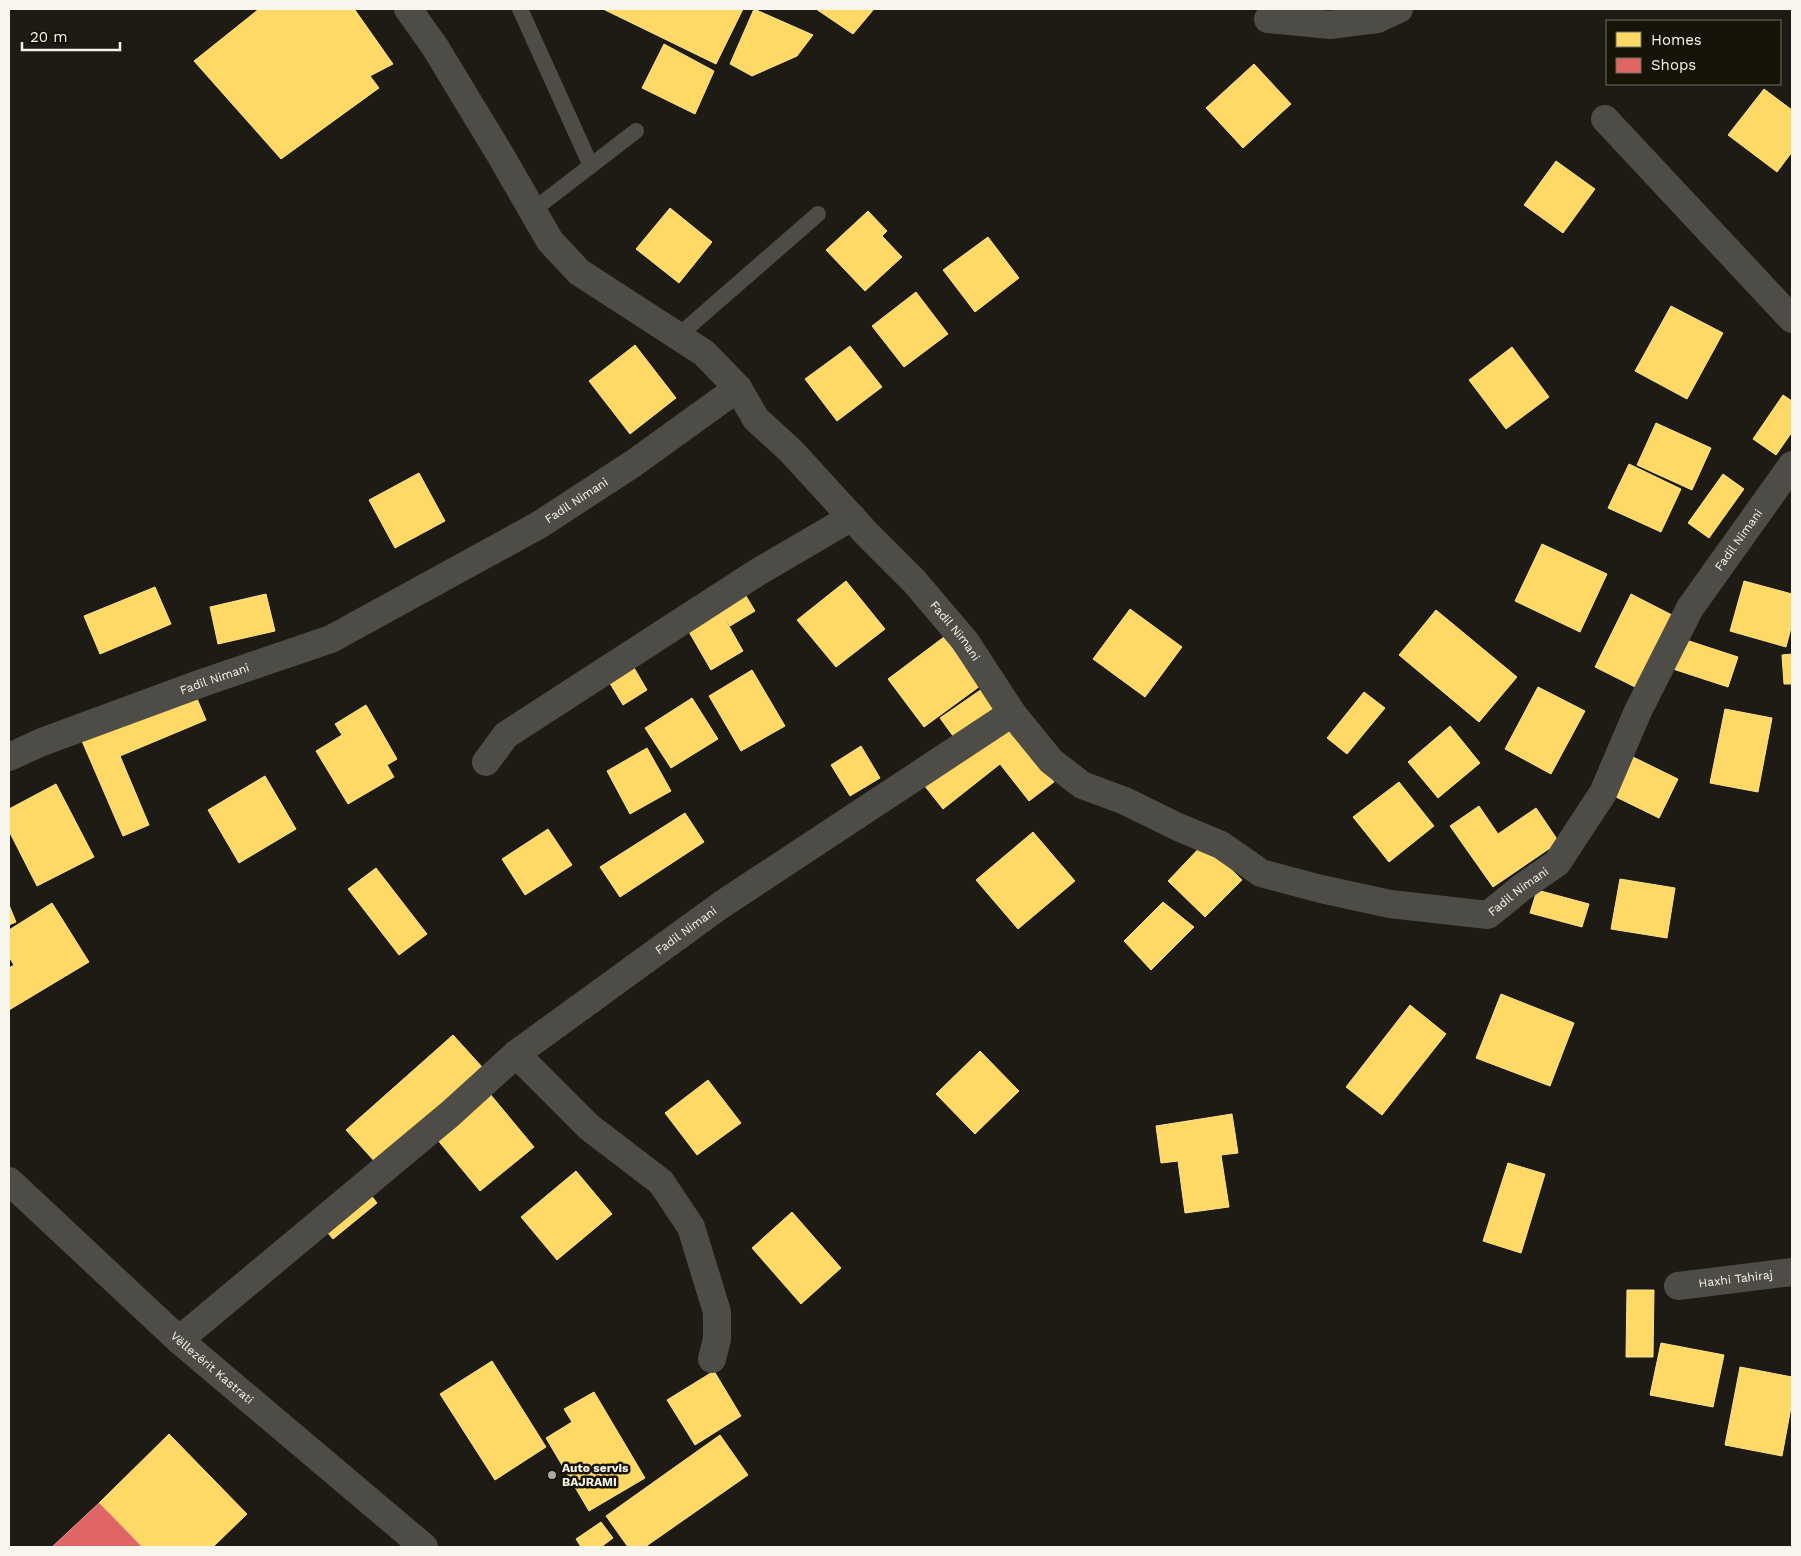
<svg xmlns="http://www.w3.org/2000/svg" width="1801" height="1556" viewBox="0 0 1801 1556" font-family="'Work Sans',sans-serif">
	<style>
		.homes { fill: #ffd966; stroke: #fde18e }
		.shops { fill: #e06666; stroke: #e7918e }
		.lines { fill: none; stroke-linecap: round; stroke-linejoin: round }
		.service { stroke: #4e4c46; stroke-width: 16 }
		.minor { stroke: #4e4c46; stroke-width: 28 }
		.tertiary { stroke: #4e4c46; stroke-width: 28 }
		.poi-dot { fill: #aba9a0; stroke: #171407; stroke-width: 2 }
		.labels { text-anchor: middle; stroke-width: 5; stroke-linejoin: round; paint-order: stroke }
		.street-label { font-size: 12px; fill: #f7f5ec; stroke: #171407 }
		.poi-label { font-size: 12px; font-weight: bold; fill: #f7f5ec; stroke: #171407; text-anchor: start }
	</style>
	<rect width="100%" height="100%" fill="#1d1b13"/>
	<g class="homes">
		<path d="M259,9H356L355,10L393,64L370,76L379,88L281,159L194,61Z"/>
		<path d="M603,9H743L716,64Z"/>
		<path d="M754,9L813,35L797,56L752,76L730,64Z"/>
		<path d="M816,9H874L853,34Z"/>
		<path d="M664,44L714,71L695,114L642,88Z"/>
		<path d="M1254,64L1291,104L1243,148L1206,108Z"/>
		<path d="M1764,89L1792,110V152L1777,172L1728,135Z"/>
		<path d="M1556,161L1595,189L1563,233L1524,205Z"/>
		<path d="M670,208L712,242L679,283L636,249Z"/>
		<path d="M868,211L887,231L882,236L902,257L865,291L826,250Z"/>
		<path d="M988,237L1019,278L975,312L943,270Z"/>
		<path d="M916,292L948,334L904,367L872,326Z"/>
		<path d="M1671,306L1723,333L1687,399L1635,371Z"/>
		<path d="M635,345L676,398L630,434L589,381Z"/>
		<path d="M850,346L882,387L837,421L805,379Z"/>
		<path d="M1512,347L1549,397L1506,429L1469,380Z"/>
		<path d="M1783,395L1792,401V432L1776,455L1753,439Z"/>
		<path d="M1656,423L1711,448L1692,490L1637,465Z"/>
		<path d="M1629,464L1681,489L1661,532L1608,508Z"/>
		<path d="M419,473L445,521L395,548L369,500Z"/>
		<path d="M1723,474L1744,489L1709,538L1688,523Z"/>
		<path d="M1542,544L1607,574L1580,632L1515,601Z"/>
		<path d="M846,581L885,629L836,667L797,620Z"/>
		<path d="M1744,581L1792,594V624L1786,647L1730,631Z"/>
		<path d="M155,587L171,624L100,654L84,616Z"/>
		<path d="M743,591L755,611L730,626L718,607Z"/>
		<path d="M266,594L275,631L218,644L210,607Z"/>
		<path d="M1631,594L1672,615L1635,687L1595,667Z"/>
		<path d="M718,607L743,651L711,670L685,625Z"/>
		<path d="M1130,609L1182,647L1145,697L1093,659Z"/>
		<path d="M1436,610L1517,677L1479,722L1399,655Z"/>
		<path d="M944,637L980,686L924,727L888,679Z"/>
		<path d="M1683,639L1738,657L1728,687L1673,669Z"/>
		<path d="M1792,654V684H1784L1782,655Z"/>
		<path d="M633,666L647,690L623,705L608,680Z"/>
		<path d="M752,670L785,726L741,751L709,696Z"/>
		<path d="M1538,687L1585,711L1551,774L1505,749Z"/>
		<path d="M982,689L995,708L953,736L940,718Z"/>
		<path d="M1364,692L1385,708L1347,754L1327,738Z"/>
		<path d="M195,694L206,720L120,756L149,825L123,836L82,741Z"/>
		<path d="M692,698L718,739L671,768L645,728Z"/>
		<path d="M366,705L397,759L387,765L394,777L348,804L316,751L342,735L335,724Z"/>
		<path d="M1725,709L1772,718L1758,792L1710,783Z"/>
		<path d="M1007,721L1054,782L1029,801L1000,764L943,809L924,785Z"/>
		<path d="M1450,726L1480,763L1438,798L1408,762Z"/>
		<path d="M861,746L880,778L850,796L831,765Z"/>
		<path d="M647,748L671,791L630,814L607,771Z"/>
		<path d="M1633,757L1678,779L1659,818L1614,796Z"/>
		<path d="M265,776L296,829L239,863L208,810Z"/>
		<path d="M1399,782L1434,826L1389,862L1353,817Z"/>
		<path d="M56,784L94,857L37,886L9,831V809Z"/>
		<path d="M1479,806L1498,834L1536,808L1559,842L1493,887L1450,826Z"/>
		<path d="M685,813L704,842L620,897L600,867Z"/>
		<path d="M548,829L572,865L525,895L502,859Z"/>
		<path d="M1033,832L1075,881L1018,929L976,880Z"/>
		<path d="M1204,843L1242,880L1205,917L1168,881Z"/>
		<path d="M376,868L427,934L399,955L348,889Z"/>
		<path d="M1620,879L1675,888L1667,938L1611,929Z"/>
		<path d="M1537,890L1589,904L1582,927L1530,913Z"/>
		<path d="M1163,902L1194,927L1151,970L1124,941Z"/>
		<path d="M52,903L89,962L9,1010V968L14,965L9,957V930Z"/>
		<path d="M9,905L16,922L9,925Z"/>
		<path d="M1501,994L1574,1023L1550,1086L1476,1058Z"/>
		<path d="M1410,1005L1446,1034L1382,1115L1346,1087Z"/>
		<path d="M453,1035L483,1068L377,1164L346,1130Z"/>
		<path d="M980,1051L1019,1091L975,1134L936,1094Z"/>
		<path d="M708,1080L741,1123L697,1155L665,1113Z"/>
		<path d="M490,1094L534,1147L480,1191L436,1138Z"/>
		<path d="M1232,1114L1238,1153L1221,1155L1229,1207L1185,1213L1178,1161L1161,1163L1156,1126Z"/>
		<path d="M1508,1163L1545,1174L1521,1253L1483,1241Z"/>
		<path d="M576,1171L612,1214L557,1260L521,1217Z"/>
		<path d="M367,1190L377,1203L333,1239L322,1226Z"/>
		<path d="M792,1212L841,1268L801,1304L752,1248Z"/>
		<path d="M1627,1290H1654L1653,1357H1626Z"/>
		<path d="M1661,1343L1724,1355L1713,1407L1650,1395Z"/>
		<path d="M492,1361L546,1447L495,1480L440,1394Z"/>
		<path d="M1740,1367L1792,1377V1402L1782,1456L1725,1445Z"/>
		<path d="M714,1371L741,1416L695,1445L667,1400Z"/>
		<path d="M594,1392L645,1478L589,1511L546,1438L572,1422L564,1409Z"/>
		<path d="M169,1434L247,1514L213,1547H142L99,1503Z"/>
		<path d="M720,1435L748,1475L645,1547H628L606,1516Z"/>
		<path d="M601,1522L613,1538L601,1547H581L576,1539Z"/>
	</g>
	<path class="shops" d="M99,1503L142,1547H52Z"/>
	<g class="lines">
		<g class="service">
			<path d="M520,9L591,166"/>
			<path d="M532,211L636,131"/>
			<path d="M678,336L818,214"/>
		</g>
		<g class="minor">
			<path d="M408,9L435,47L501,156L550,241L579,272L704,353L738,388"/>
			<path d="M1362,9L1377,19L1399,9"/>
			<path d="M1268,19L1330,25L1377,19"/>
			<path d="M1605,119L1792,319"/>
			<path id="s1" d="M9,757L42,742L202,683L331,639L539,525L634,463L738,388L756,419L791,451L866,533L914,581L965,641L1012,713L1051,761L1082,785L1125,801L1178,827L1221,845L1261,873L1321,889L1390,904L1488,915L1521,888L1557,863L1603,793L1638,711L1690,608L1792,465"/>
			<path d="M486,762L506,735L758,572L852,517"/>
			<path id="s2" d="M516,1054L721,905L1012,713"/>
			<path id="s3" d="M1678,1286L1792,1272"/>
			<path d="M179,1340L450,1114L516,1054L589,1127L661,1182L691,1227L717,1312V1339L712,1359"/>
		</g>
		<path class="tertiary" id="s4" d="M9,1181L179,1340L424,1547"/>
	</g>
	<circle class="poi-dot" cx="552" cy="1475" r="5"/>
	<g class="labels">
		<g class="street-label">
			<text dy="4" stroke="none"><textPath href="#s1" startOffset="625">Fadil Nimani</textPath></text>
			<text dy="4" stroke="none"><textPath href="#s1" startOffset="2240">Fadil Nimani</textPath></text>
			<text dy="4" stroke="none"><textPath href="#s1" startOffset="1149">Fadil Nimani</textPath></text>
			<text dy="4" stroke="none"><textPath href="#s1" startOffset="220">Fadil Nimani</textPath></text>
			<text dy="4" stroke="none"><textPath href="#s1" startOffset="1820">Fadil Nimani</textPath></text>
			<text dy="4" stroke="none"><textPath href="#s2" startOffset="210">Fadil Nimani</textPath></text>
			<text dy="4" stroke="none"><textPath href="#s3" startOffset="58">Haxhi Tahiraj</textPath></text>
			<text dy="4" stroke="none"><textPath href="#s4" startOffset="276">Vëllezërit Kastrati</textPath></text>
		</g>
		<g class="poi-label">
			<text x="562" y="1472">Auto servis<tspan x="562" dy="14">BAJRAMI</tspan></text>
		</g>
	</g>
	<rect width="1801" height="1556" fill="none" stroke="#f7f5ec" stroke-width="20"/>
	<rect x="1606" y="20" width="175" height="65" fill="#171407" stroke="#716e63"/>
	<rect x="1616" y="32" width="25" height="15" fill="#ffd966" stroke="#716e63"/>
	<text x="1651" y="45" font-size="15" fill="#f7f5ec">Homes</text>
	<rect x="1616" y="58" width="25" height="15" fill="#e06666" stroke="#716e63"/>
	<text x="1651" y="70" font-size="15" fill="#f7f5ec">Shops</text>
	<path d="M22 42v8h98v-8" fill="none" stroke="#f7f5ec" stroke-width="2.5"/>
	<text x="30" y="42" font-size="15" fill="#f7f5ec" stroke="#171407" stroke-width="4" paint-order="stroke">20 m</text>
</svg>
